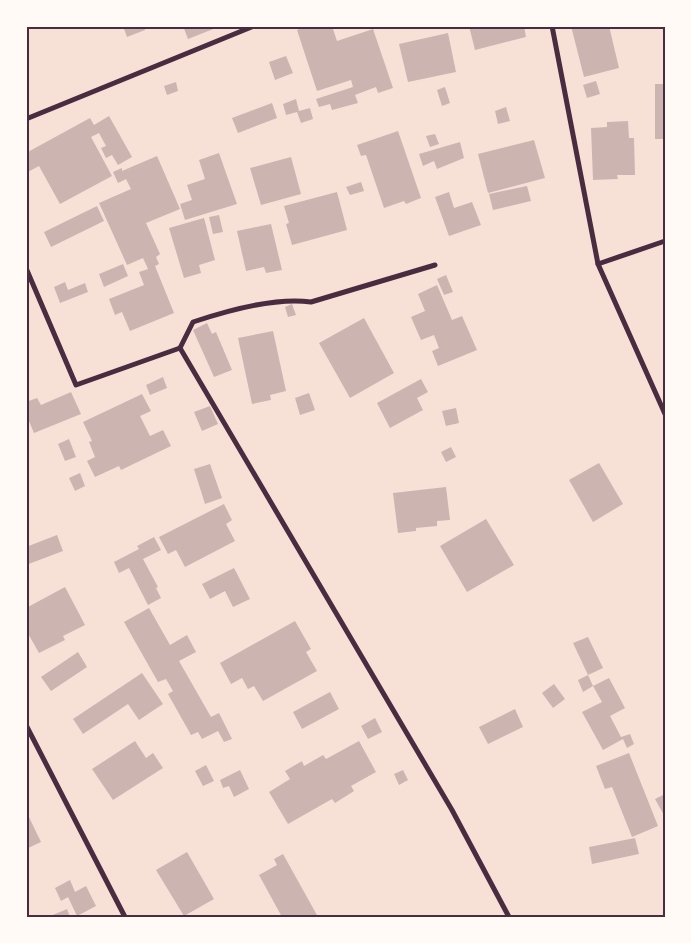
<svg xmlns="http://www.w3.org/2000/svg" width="691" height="943" viewBox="0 0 691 943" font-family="'IBM Plex Sans',sans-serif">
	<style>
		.building { fill: #ccb4b1 }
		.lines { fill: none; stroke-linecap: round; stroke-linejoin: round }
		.minor { stroke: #4a2c40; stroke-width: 5 }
		.neatline { fill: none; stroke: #4a2c40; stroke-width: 2 }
	</style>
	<rect width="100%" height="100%" fill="#f7e1d7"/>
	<g class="building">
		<path d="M123,26H144L145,30L127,37Z"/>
		<path d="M183,26H221L188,39Z"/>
		<path d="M307,26H332L337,41L373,29L393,88L378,93L376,87L355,95L358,103L332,110L330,104L319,107L316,99L353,87L351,80L317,91L297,30Z"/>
		<path d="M469,26H524L526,37L475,50Z"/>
		<path d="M571,26H609L619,68L584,77Z"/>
		<path d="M448,33L456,72L408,82L399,44Z"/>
		<path d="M286,56L293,73L275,80L269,62Z"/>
		<path d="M596,81L600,94L587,98L583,85Z"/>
		<path d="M176,82L178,91L167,95L164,86Z"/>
		<rect x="655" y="84" width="10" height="55"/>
		<path d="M445,87L450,103L442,106L437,90Z"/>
		<path d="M296,99L299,111L310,108L313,119L301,123L297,112L286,115L283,104Z"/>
		<path d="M272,103L277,118L238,133L232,118Z"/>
		<path d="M506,107L510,121L498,124L495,111Z"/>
		<path d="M109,116L132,157L118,165L112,155L106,158L101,148L106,146L99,133L91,137L112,176L60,204L39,166L26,173V153L90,118L94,125Z"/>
		<path d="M628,121L629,138H634L635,175H617L618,179L593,180L591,128L607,127V122Z"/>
		<path d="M398,131L421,198L406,204L404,201L384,208L366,155L361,156L357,145Z"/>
		<path d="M435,134L439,144L430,147L426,136Z"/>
		<path d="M534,140L545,178L488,193L478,154Z"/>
		<path d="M460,142L464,158L437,169L434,161L423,166L419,154Z"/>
		<path d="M219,153L237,204L185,220L180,204L192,200L187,185L205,179L199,160Z"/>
		<path d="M157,156L180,209L146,223L160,254L156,257L159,264L155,266L174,313L130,331L122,312L115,315L109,299L144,285L139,272L148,269L143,258L127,265L99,203L131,189L126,179L118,183L113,172L122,168V171Z"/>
		<path d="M291,157L301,194L261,205L250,168Z"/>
		<path d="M361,182L364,191L350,195L346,187Z"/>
		<path d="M527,186L531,201L493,210L489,194Z"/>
		<path d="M337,192L347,230L292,245L286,224L289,223L284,206Z"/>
		<path d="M449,192L454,208L472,202L481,225L449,236L435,197Z"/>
		<path d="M97,206L104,221L51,247L44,232Z"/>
		<path d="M219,215L223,232L213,234L209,217Z"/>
		<path d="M204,218L215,260L199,265L201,273L184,278L169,228Z"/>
		<path d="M271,224L282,270L266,273L264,267L246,271L237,231Z"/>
		<path d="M123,264L128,276L104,287L99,274Z"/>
		<path d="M446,275L453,292L444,295L437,279Z"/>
		<path d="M65,282L68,290L85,283L88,292L60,303L54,287Z"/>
		<path d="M437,285L452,320L462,316L477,350L438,366L432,351L439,348L434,335L421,340L411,317L425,311L418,294Z"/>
		<path d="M292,304L296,315L288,317L285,307Z"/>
		<path d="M364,318L394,373L350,398L319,343Z"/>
		<path d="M207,323L212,334L216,332L232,370L214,377L193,330Z"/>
		<path d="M273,331L286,391L270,395L271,400L252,404L238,338Z"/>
		<path d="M163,377L167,388L150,395L146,385Z"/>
		<path d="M421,379L428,392L417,398L423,410L390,428L377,403Z"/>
		<path d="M71,392L81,414L34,433L26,414V402L37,398L41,405Z"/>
		<path d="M309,393L315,410L300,415L295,398Z"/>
		<path d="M142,394L151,411L140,416L150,436L163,430L171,446L121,470L119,466L95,477L87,461L95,457L89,442L92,441L83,422Z"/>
		<path d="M210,406L218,424L202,431L194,412Z"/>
		<path d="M456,408L459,423L446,426L442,411Z"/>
		<path d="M69,439L76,457L65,461L58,444Z"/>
		<path d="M451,447L456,457L446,462L441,452Z"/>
		<path d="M599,463L623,504L593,522L569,480Z"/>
		<path d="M210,464L222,498L205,504L194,469Z"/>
		<path d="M80,473L85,486L75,491L69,478Z"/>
		<path d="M446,487L450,520L437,521V526L416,528V531L398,533L393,493Z"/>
		<path d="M224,504L232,520L226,524L235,541L185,567L176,550L168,554L159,537Z"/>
		<path d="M486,519L514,565L467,592L440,546Z"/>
		<path d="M57,535L63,551L26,565V547Z"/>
		<path d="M154,537L161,550L143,559L158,587L156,588L161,598L148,605L129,568L119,573L114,562L139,549L137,546Z"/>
		<path d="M234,568L250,599L233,607L225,591L210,599L202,584Z"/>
		<path d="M65,587L85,625L63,636L65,640L39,653L26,630V608Z"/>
		<path d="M149,608L170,645L187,635L196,652L179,661L211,717L219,713L232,739L224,742L218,731L202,739L198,732L191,735L168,694L173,691L166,679L158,682L124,622Z"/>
		<path d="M295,621L311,649L306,652L317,671L263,701L254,686L248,689L242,678L231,684L220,663Z"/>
		<path d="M588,637L603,668L588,675L573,643Z"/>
		<path d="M78,652L87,667L51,691L41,677Z"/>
		<path d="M142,673L163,704L139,720L128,704L83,734L73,719Z"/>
		<path d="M588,675L593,686L583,692L578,680Z"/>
		<path d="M609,678L625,708L610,716L621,737L630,734L634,744L627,748L623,739L603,750L582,712L602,702L593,686Z"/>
		<path d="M554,684L565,699L553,708L542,693Z"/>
		<path d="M330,692L339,709L302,729L293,712Z"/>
		<path d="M515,709L523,727L488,744L479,727Z"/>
		<path d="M375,718L382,732L368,739L361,726Z"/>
		<path d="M135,741L146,758L153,753L163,768L113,800L92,769Z"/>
		<path d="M359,741L376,772L351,786L354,791L335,803L332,799L288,824L269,792L290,779L285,771L302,761L304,766L323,755L326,759Z"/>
		<path d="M629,753L658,826L632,837L612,787L605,789L596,766Z"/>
		<path d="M206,765L214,781L203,786L195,771Z"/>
		<path d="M240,770L249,789L234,797L229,786L223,788L220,780Z"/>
		<path d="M403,770L408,780L399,785L394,774Z"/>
		<path d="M665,794V817L655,799Z"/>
		<path d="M26,811L41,842L26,849Z"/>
		<path d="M635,838L639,854L592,864L589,847Z"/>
		<path d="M187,852L214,899L184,916L156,870Z"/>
		<path d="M283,854L318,917H282L259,875L277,865L274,859Z"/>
		<path d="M70,880L75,892L86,886L96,906L77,916L68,897L61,901L55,888Z"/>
		<path d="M67,909L70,917H48Z"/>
	</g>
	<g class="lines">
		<g class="minor">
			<path d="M552,26L598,264L665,414"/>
			<path d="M26,119L254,26"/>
			<path d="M598,264L665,241"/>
			<path d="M26,268L76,385L180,348L193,322C226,311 277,297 311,302L435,265"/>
			<path d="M180,348L452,810L509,917"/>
			<path d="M26,725L125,917"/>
		</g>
	</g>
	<rect width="691" height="943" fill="none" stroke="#fffaf5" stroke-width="55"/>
	<rect x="28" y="28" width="636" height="888" class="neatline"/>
</svg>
